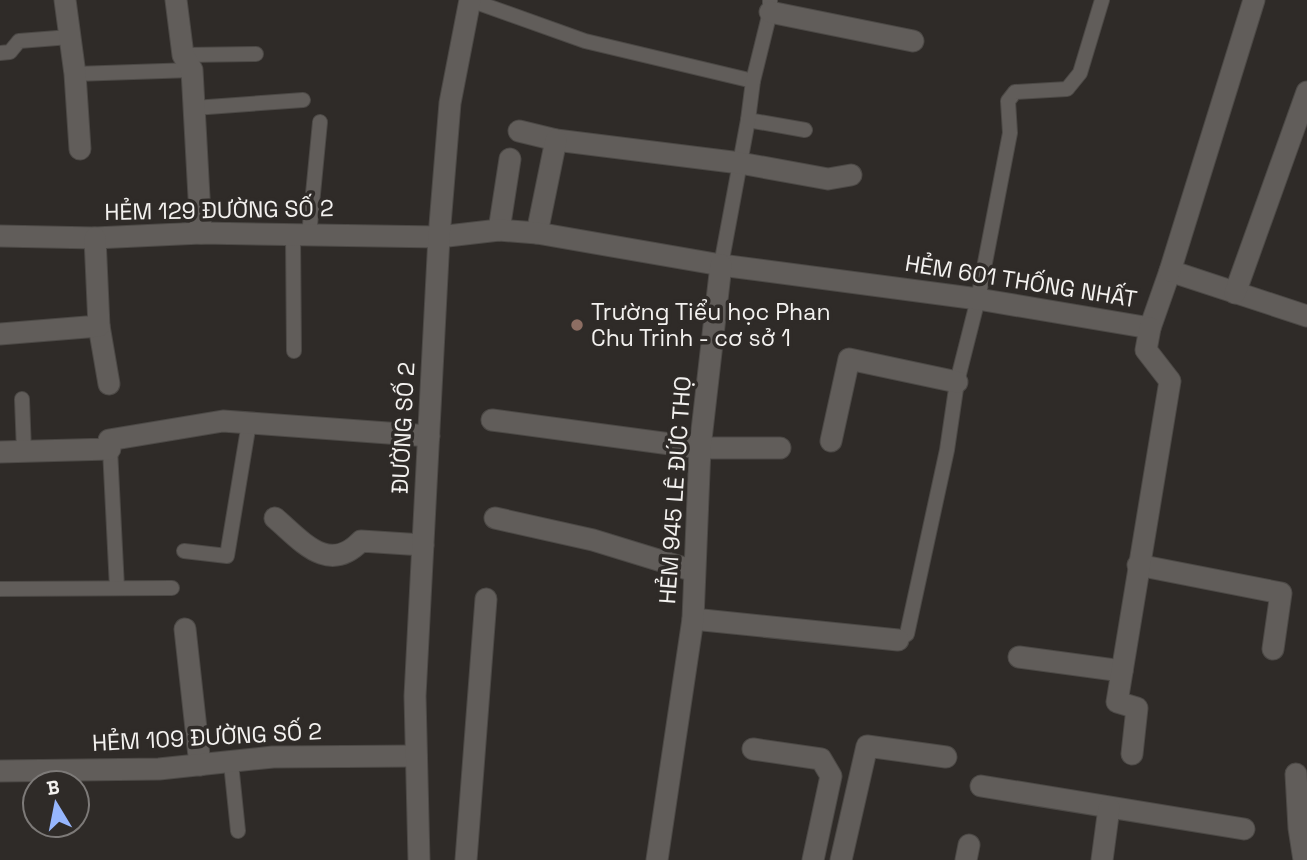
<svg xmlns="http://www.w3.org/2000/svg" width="1307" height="860" viewBox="0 0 1307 860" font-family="'Space Grotesk',sans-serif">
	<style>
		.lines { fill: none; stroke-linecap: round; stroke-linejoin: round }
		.lane-casing { stroke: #4c4946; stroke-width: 16 }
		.street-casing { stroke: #4c4946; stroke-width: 23 }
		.lane { stroke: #615d5a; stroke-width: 14 }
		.street { stroke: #615d5a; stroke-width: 21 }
		.education-dot { fill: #8d6e63; stroke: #2f2b28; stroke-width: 2.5 }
		.labels { text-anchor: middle; stroke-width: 7; stroke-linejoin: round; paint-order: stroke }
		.street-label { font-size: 23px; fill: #f3f1ef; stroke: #2f2b28 }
		.poi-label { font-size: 23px; fill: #f3f1ef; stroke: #2f2b28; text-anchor: start }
	</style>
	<rect width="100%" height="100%" fill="#2f2b28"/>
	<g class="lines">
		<g class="lane-casing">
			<g id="lane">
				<path d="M470,0L585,41L753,81"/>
				<path d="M0,53L10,52L19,41L70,37"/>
				<path d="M183,55L256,54"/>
				<path d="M75,74L192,70"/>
				<path d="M194,108L303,100"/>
				<path d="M748,120L805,130"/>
				<path d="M293,235L294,351"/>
				<path d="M309,235L320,122"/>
				<path d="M721,265L748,120L753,81L770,12V0"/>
				<path d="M22,399L24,451"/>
				<path d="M110,449L117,588"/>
				<path d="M184,551L227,556L249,423"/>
				<path d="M0,589L172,588"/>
				<path d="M898,640L907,634L947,450L957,382L978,299L1010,133L1008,101L1015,92L1067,89L1080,73L1102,0"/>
				<path d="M231,763L238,831"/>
			</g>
		</g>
		<g class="street-casing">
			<g id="street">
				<path d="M65,0L75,74L80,149"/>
				<path d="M176,0L183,55L192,70L201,233"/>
				<path d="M770,12L913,41"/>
				<path d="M519,131L556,140L740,163L828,179L851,175"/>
				<path d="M499,230L510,159"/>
				<path d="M537,233L556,140"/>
				<path d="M0,236L95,238L201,233L439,237L499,230L537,233L721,265L978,299L1150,328L1170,271L1307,316"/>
				<path d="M1170,271L1254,0"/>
				<path d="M1235,293L1307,92"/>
				<path d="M99,326L109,384"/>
				<path d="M0,334L99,326L95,238"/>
				<path d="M492,420L700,448H780"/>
				<path d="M831,441L849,359L957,382"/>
				<path d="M0,452L110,449L109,440L223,421L429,436"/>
				<path d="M275,518C302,541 328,575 361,541L423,545"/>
				<path d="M495,518L593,540L694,571"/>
				<path d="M1138,565L1281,593L1273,649"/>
				<path d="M693,619L898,640"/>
				<path d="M185,629L200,765"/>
				<path d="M1019,657L1122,671"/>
				<path d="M753,749L821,759L831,776L813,860"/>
				<path d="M1132,754L1137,708L1117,702L1170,381L1146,350L1150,328"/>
				<path d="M0,771L159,769L273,757L416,756"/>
				<path d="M1296,774L1299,828L1304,860"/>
				<path d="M981,786L1244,829"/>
				<path d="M419,860L415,696L439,237L450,103L470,0"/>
				<path d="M466,860L486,599"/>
				<path d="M657,860L693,619L700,448L721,265"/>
				<path d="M841,860L867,746L946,757"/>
				<path d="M966,860L969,845"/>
				<path d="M1102,860L1109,808"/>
			</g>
		</g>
		<use href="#lane" class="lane"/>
		<use href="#street" class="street"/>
	</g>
	<circle class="education-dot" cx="577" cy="325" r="7"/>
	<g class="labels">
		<g class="street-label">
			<text transform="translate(219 210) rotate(-1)" y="8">HẺM 129 ĐƯỜNG SỐ 2</text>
			<text transform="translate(1021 281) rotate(9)" y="8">HẺM 601 THỐNG NHẤT</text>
			<text transform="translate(403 428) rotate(-87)" y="8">ĐƯỜNG SỐ 2</text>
			<text transform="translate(675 490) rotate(-86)" y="8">HẺM 945 LÊ ĐỨC THỌ</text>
			<text transform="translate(207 737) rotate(-3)" y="8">HẺM 109 ĐƯỜNG SỐ 2</text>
		</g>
		<g class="poi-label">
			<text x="591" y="320">Trường Tiểu học Phan<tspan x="591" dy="26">Chu Trinh - cơ sở 1</tspan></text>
		</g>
	</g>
	<g transform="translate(56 804) rotate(350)"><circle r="33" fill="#2f2b28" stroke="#7d7a78" stroke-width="2"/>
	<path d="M0-5L12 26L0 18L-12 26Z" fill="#96b6fd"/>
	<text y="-10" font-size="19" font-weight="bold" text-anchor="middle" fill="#f3f1ef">B</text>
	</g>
</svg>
